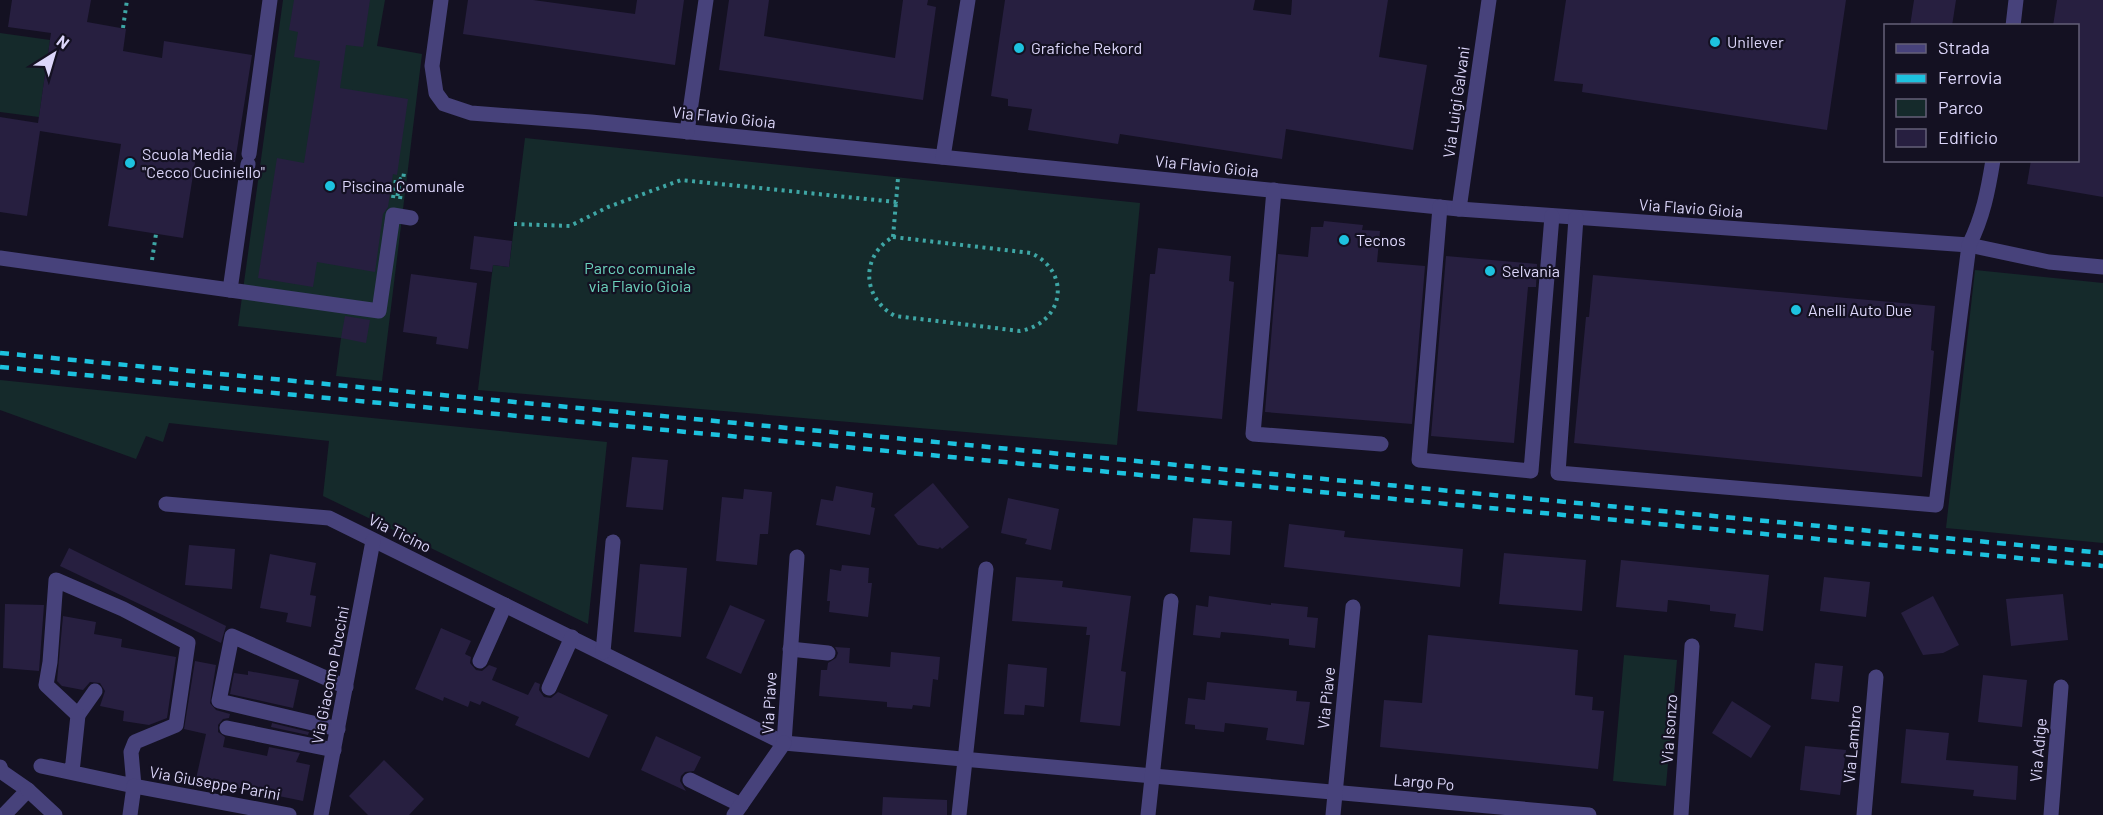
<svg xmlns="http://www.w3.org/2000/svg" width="2103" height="815" viewBox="0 0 2103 815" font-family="Barlow,sans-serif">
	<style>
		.green { fill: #152a2b }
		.building { fill: #271f40 }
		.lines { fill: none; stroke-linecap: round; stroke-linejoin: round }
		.path { stroke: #3ea6a5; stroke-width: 4; stroke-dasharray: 3 4.5; stroke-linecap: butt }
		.minor { stroke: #47427b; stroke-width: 15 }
		.rail { stroke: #1dc2df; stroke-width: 4.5; stroke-dasharray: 9 8; stroke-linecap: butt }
		.poi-dot { fill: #1dc2df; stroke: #141122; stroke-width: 2 }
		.labels { text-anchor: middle; stroke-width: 4.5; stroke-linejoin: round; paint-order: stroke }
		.poi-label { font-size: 16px; fill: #dcd6fa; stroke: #141122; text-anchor: start }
		.street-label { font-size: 16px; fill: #dcd6fa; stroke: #141122 }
		.park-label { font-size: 16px; fill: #6cd1bc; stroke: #141122 }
	</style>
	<rect width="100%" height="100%" fill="#141122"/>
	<g class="green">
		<path d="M283,0H385L377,46L422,54L382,381L336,376L341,338L238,326Z"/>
		<path d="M0,33L50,40L39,117L0,112Z"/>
		<path d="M525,138L1140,203L1117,445L478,390L493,265L509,267Z"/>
		<path d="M1975,270L2103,283V543L1946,528Z"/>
		<path d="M0,380L607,442L588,624L323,496L329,441L169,423L163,442L146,436L136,459L0,410Z"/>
		<path d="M1624,655L1677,660L1666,786L1613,781Z"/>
	</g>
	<g class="building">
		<path d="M12,0H91L87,22L126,29L123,51L162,58L164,41L252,55L235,162L196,156L183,238L108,226L121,144L40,131L27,216L0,212V117L38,123L51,33L8,27Z"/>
		<path d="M294,0H370L363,47L346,45L340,88L408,99L397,175L393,174L388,207L383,214L375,272L317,262L313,287L258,278L277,158L304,163L320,61L294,57L298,32L289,30Z"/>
		<path d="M468,0H533L635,14L637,0H684L675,65L463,34Z"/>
		<path d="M729,0H769L764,36L895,58L903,0H928L927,5L936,7L923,100L719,70Z"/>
		<path d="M1005,0H1255L1253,10L1291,15L1292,0H1388L1379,57L1427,65L1413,150L1286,129L1282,159L1120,134L1118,144L1028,130L1032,109L1008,106V99L991,96Z"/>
		<path d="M1566,0H1846L1827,130L1582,92L1583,84L1554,81Z"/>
		<path d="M1914,0H1956L1952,26H1910Z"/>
		<path d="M2057,0H2103V197L2027,184L2031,160H2078V26H2053Z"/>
		<path d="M1324,221L1363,225L1362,230L1380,231L1377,262L1425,266L1412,424L1265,412L1278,254L1308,257L1311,227H1323Z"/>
		<path d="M474,236L512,241L509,267L493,265L492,272L470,269Z"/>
		<path d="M1158,248L1231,256L1229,281L1234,282L1222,419L1137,411L1150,274H1155Z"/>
		<path d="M1446,256L1537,264L1536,287H1528L1514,443L1431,436Z"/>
		<path d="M411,274L477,283L468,349L436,344L437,337L403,332Z"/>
		<path d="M1593,275L1935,306L1931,350L1934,351L1922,477L1574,443L1586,317H1589Z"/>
		<path d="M345,316L370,320L366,343L341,338Z"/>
		<path d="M632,457L668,460L663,510L626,507Z"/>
		<path d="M933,483L969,527L942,549L940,547L938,549L918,545L894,515Z"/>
		<path d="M836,486L873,493L871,507L875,508L870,535L816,525L821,499L833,501Z"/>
		<path d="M744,489L772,492L768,534H760L757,565L716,561L722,497L743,499Z"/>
		<path d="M1008,498L1059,509L1051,550L1025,544L1027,539L1001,533Z"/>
		<path d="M1193,518L1232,521L1230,555L1190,552Z"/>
		<path d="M1289,524L1345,531L1344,537L1463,549L1460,587L1284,567Z"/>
		<path d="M189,545L235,549L232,589L185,585Z"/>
		<path d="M69,548L226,626L221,643L60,566Z"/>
		<path d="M1504,553L1586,560L1582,611L1499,604Z"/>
		<path d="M270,554L316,563L310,595L316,596L311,627L286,622L288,613L260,608Z"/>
		<path d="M1621,560L1769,575L1763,631L1734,627L1736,614L1710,611V605L1668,600L1667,612L1616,607Z"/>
		<path d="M640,564L687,568L681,637L634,632Z"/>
		<path d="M842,565L869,568L868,583H872L868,617L829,612L830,601H827L830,569L841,571Z"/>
		<path d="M1016,577L1063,581L1062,587L1131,596L1121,671L1126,672L1120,726L1080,722L1090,635H1086L1087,627L1012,621Z"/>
		<path d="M1824,577L1870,582L1866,617L1820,611Z"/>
		<path d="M2063,594L2068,640L2011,646L2006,599Z"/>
		<path d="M1209,596L1271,605V603L1308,607L1307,617L1318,618L1315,648L1289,645V639L1244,634L1221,632L1220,638L1193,635L1196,605L1208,607Z"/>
		<path d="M1933,596L1959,645L1943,653L1923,655L1901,613Z"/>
		<path d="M5,604L44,605L39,671L3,668Z"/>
		<path d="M730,605L765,620L741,674L706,658Z"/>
		<path d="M63,616L96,622L94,634L122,639L121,647L176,657L167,718L149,725L123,721L124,711L100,706L105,691L100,683L90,682L83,690L62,686L57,681Z"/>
		<path d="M441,628L471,641L465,654L471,657L470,663L476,670L482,671L489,665L497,668L492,680L528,695L535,682L540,684L539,690L544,697L551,698L558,692L608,715L589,758L515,725L519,717L482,701L480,705L470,701L468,707L444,697L443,701L415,689Z"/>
		<path d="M1428,635L1578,650L1575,695L1593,697L1592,710L1604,711L1598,769L1380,747L1384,700L1422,703Z"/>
		<path d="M835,647L850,648L849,663L890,667L891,652L940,657L938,680L933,679L930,707L913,705L912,709L887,707V702L819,696L821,670H827L828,663L836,658L838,653Z"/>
		<path d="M195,661L216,665L210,703L216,710L230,714L229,718L223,719L218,725V732L225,737L223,747L267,756L269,747L300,753L296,762L310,765L303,801L196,779L206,734L184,729Z"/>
		<path d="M1815,663L1843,666L1839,702L1811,699Z"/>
		<path d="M1008,664L1047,668L1044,707L1025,705L1024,715L1004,714Z"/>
		<path d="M248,671L299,680L293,708L230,694L234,673L248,675Z"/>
		<path d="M1983,675L2027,680L2022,727L1978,722Z"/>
		<path d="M1207,682L1297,691L1296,701L1310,702L1304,745L1266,740L1268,728L1225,723L1224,732L1195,729V725L1185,724L1188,698L1205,700Z"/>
		<path d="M1732,701L1771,726L1751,758L1712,733Z"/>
		<path d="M272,723L309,732L308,735L271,727Z"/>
		<path d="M1906,729L1949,733L1946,760L2018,766L2016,800L1973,796L1974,790L1901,783Z"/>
		<path d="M656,736L701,757L694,771L685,772L681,776L680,781L686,791L641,770Z"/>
		<path d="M1805,746L1846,750L1840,795L1800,790Z"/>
		<path d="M384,760L424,799L409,815H368L349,796Z"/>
		<path d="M883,797L947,800V815H882Z"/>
	</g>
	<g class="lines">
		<g class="path">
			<path d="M123,28L127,0"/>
			<path d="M393,198L396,179H400L397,199"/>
			<path d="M400,199L404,173"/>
			<path d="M514,224L570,226L608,207L681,180L896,202L898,178"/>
			<path d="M893,237L1031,253C1072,272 1064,323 1020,331L895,316C862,298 860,256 893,237Z"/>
			<path d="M893,237L896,202"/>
			<path d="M152,260L156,234"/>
		</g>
		<g class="minor">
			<path d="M441,0L432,66L436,93L444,104L471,113L591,122L1459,209L1969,245L2049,262L2103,267"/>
			<path d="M2013,26L2016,0"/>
			<path d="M687,132L706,0"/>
			<path d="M249,154L270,0"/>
			<path d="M943,157L968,0"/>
			<path d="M248,164L230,290L379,311L393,215L411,218"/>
			<path d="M1274,190L1253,434L1381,444"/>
			<path d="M1440,207L1419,460L1531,471L1552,216"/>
			<path d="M1459,209L1489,0"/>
			<path d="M1576,218L1558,473L1936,505L1969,245C1983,217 1988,191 1993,160"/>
			<path d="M0,258L230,290"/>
			<path d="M166,504L329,518L784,743L1589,815"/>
			<path d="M790,649L828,653"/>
			<path d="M603,652L613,542"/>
			<path d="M480,661L505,605"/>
			<path d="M549,688L572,637"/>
			<path d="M78,715L95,691"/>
			<path d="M227,728L334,750"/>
			<path d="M338,729L219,701L232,636L346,687"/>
			<path d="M784,743L797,557"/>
			<path d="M41,766L134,786L131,752L135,742L176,725L188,643L123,609L56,580L50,662L46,685L78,715L72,772"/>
			<path d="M0,767L2,772L28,790L4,815"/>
			<path d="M690,780L741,805"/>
			<path d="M28,790L55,815"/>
			<path d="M130,815L134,786L289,815"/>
			<path d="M321,815L373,541"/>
			<path d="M734,815L784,743"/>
			<path d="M959,815L986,569"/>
			<path d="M1148,815L1171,601"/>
			<path d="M1333,815L1353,607"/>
			<path d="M1681,815L1692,646"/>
			<path d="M1864,815L1876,677"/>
			<path d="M2051,815L2061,687"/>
		</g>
		<g class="rail">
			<path d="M0,353L2103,553"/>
			<path d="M0,367L2103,566"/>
		</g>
	</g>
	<g class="poi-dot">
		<circle cx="1715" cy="42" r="6"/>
		<circle cx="1019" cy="48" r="6"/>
		<circle cx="130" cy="163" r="6"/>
		<circle cx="330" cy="186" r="6"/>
		<circle cx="1344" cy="240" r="6"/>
		<circle cx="1490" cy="271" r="6"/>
		<circle cx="1796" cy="310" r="6"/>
	</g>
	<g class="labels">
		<g class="poi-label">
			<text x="1727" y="48">Unilever</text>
			<text x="1031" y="54">Grafiche Rekord</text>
			<text x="142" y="160">Scuola Media<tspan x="142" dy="18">"Cecco Cuciniello"</tspan></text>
			<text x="342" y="192">Piscina Comunale</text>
			<text x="1356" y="246">Tecnos</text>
			<text x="1502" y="277">Selvania</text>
			<text x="1808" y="316">Anelli Auto Due</text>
		</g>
		<g class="street-label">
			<text transform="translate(1456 102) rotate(-82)" y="6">Via Luigi Galvani</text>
			<text transform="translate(724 117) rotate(6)" y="6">Via Flavio Gioia</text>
			<text transform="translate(1207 166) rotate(6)" y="6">Via Flavio Gioia</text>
			<text transform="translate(1691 208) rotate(4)" y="6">Via Flavio Gioia</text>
			<text transform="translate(400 533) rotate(26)" y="6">Via Ticino</text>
			<text transform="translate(330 675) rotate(-79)" y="6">Via Giacomo Puccini</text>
			<text transform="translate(1326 698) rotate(-84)" y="6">Via Piave</text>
			<text transform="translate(769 703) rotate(-87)" y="6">Via Piave</text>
			<text transform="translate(1669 729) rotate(-86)" y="6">Via Isonzo</text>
			<text transform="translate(1852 744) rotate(-85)" y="6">Via Lambro</text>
			<text transform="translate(2038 750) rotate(-85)" y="6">Via Adige</text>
			<text transform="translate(1424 782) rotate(5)" y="6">Largo Po</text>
			<text transform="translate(215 783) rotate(10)" y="6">Via Giuseppe Parini</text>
		</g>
		<g class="park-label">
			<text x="640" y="274">Parco comunale<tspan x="640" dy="18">via Flavio Gioia</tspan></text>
		</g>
	</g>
	<rect x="1884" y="24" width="195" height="138" fill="#141122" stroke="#646078" stroke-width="1.5"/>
	<rect x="1896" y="44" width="30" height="9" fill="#47427b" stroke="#646078" stroke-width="1.5"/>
	<text x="1938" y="54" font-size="18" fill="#dcd6fa">Strada</text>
	<rect x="1896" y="74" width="30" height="9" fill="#1dc2df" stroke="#646078" stroke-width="1.5"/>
	<text x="1938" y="84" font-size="18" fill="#dcd6fa">Ferrovia</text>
	<rect x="1896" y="99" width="30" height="18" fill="#152a2b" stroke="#646078" stroke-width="1.5"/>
	<text x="1938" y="114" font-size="18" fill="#dcd6fa">Parco</text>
	<rect x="1896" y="129" width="30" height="18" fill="#271f40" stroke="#646078" stroke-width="1.5"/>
	<text x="1938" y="144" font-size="18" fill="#dcd6fa">Edificio</text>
	<g transform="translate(54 54) rotate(37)" stroke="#141122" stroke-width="4.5" paint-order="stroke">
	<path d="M0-4.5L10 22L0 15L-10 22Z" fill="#dcd6fa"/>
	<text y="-9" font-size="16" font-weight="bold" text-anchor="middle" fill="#dcd6fa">N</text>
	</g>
</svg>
